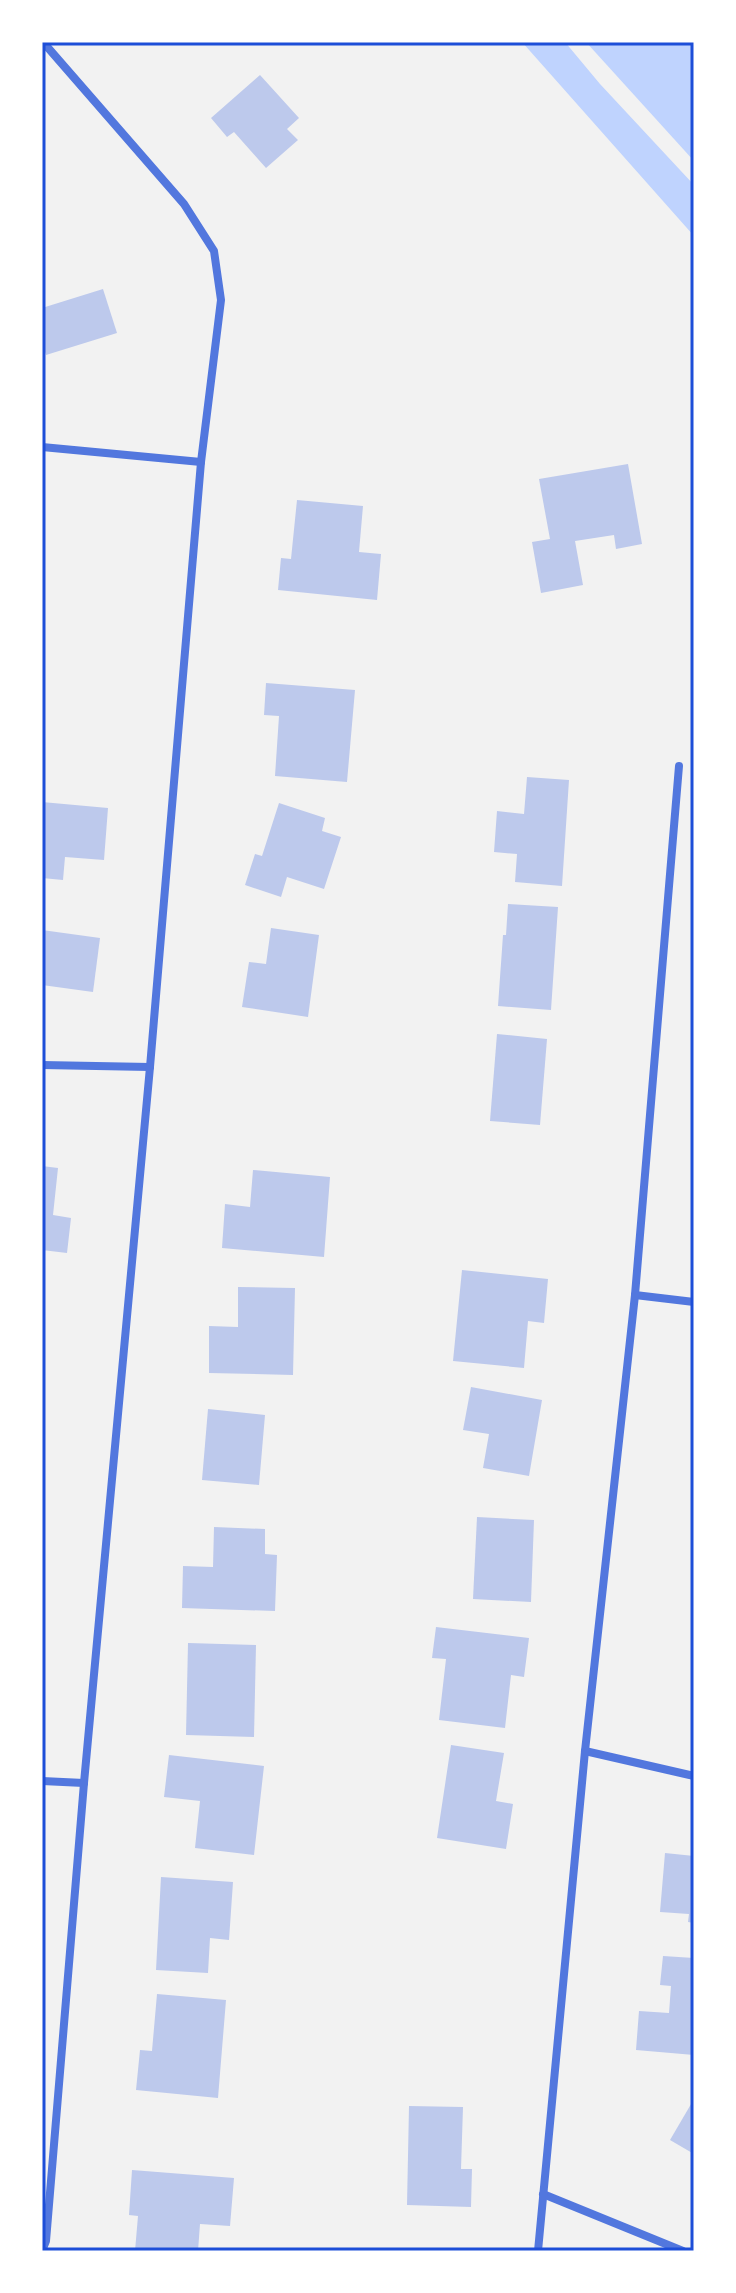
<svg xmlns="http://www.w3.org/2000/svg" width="736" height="2293" viewBox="0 0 736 2293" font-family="Arial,sans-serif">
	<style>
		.water { fill: #bfd3fe }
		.building { fill: #bdc9ec }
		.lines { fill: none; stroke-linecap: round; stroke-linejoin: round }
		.minor { stroke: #5277de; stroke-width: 8 }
		.neatline { fill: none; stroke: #1d4ed8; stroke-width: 3 }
	</style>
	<rect width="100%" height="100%" fill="#f2f2f2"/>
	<g class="water">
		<path d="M522,42H565L600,84L694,185V236Z"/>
		<path d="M586,42H694V161Z"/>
	</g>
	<g class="building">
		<path d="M260,75L299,118L287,129L298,140L266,168L234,132L227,137L211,118Z"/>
		<path d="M103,289L117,333L46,355L42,342V308Z"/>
		<path d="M628,464L642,544L616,549L614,535L575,541L583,585L541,593L532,542L550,539L539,479Z"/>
		<path d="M297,500L363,506L359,552L381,554L377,600L278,590L281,558L291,559Z"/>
		<path d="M266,683L355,690L347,782L275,776L279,716L264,715Z"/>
		<path d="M527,777L569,780L562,886L515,882L517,854L494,852L497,811L524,814Z"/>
		<path d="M42,802L108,808L104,860L65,857L63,880L42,878Z"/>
		<path d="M279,803L325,818L322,831L341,837L324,889L287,877L281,897L245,885L255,854L262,856Z"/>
		<path d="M508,904L558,907L551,1010L498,1006L503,935H506Z"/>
		<path d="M271,928L319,935L308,1017L242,1007L249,962L266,964Z"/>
		<path d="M42,930L100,938L93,992L42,985Z"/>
		<path d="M497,1034L547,1039L540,1125L490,1121Z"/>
		<path d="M42,1166L58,1168L53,1215L71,1218L67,1253L42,1250Z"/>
		<path d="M253,1170L330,1177L324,1257L222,1248L225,1204L250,1207Z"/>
		<path d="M462,1270L548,1279L544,1323L528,1321L524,1368L453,1361Z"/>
		<path d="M238,1287L295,1288L293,1375L209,1373V1326L238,1327Z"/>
		<path d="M471,1387L542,1400L529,1476L483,1468L489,1434L463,1430Z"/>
		<path d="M208,1409L265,1415L259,1485L202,1480Z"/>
		<path d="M477,1517L534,1520L531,1602L473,1599Z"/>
		<path d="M214,1527L265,1529V1554L277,1555L275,1611L182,1608L183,1566L213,1567Z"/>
		<path d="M436,1627L529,1638L524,1677L511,1675L505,1728L439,1720L446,1659L432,1658Z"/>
		<path d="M188,1643L256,1645L254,1737L186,1735Z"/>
		<path d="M451,1745L504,1753L496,1801L513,1804L506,1849L437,1838Z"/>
		<path d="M169,1755L264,1766L254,1855L195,1848L200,1801L164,1797Z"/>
		<path d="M665,1853L694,1856V1923L688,1922L689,1914L660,1912Z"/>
		<path d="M161,1877L233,1882L229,1940L210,1938L208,1973L156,1970Z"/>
		<path d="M663,1956L694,1958V2055L636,2050L639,2011L669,2013L671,1986L660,1985Z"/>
		<path d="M157,1994L226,2000L218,2098L136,2090L140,2050L152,2051Z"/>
		<path d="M694,2099V2154L670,2140Z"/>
		<path d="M409,2106L463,2107L461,2169H472L471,2207L407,2205Z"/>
		<path d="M132,2170L234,2178L230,2226L200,2224L198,2251H135L138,2216L129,2215Z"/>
	</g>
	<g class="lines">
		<g class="minor">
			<path d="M42,447L201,462"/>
			<path d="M42,1065L150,1067"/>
			<path d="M635,1295L694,1302"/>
			<path d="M585,1751L694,1776"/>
			<path d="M42,1781L84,1783"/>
			<path d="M543,2194L683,2251"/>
			<path d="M42,2251L46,2241L84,1783L150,1067L201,462L221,300L214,251L184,204L43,42"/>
			<path d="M538,2251L585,1751L635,1295L679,766"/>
		</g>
	</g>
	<rect width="736" height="2293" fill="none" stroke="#ffffff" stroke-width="88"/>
	<rect x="44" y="44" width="648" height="2205" class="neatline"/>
</svg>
